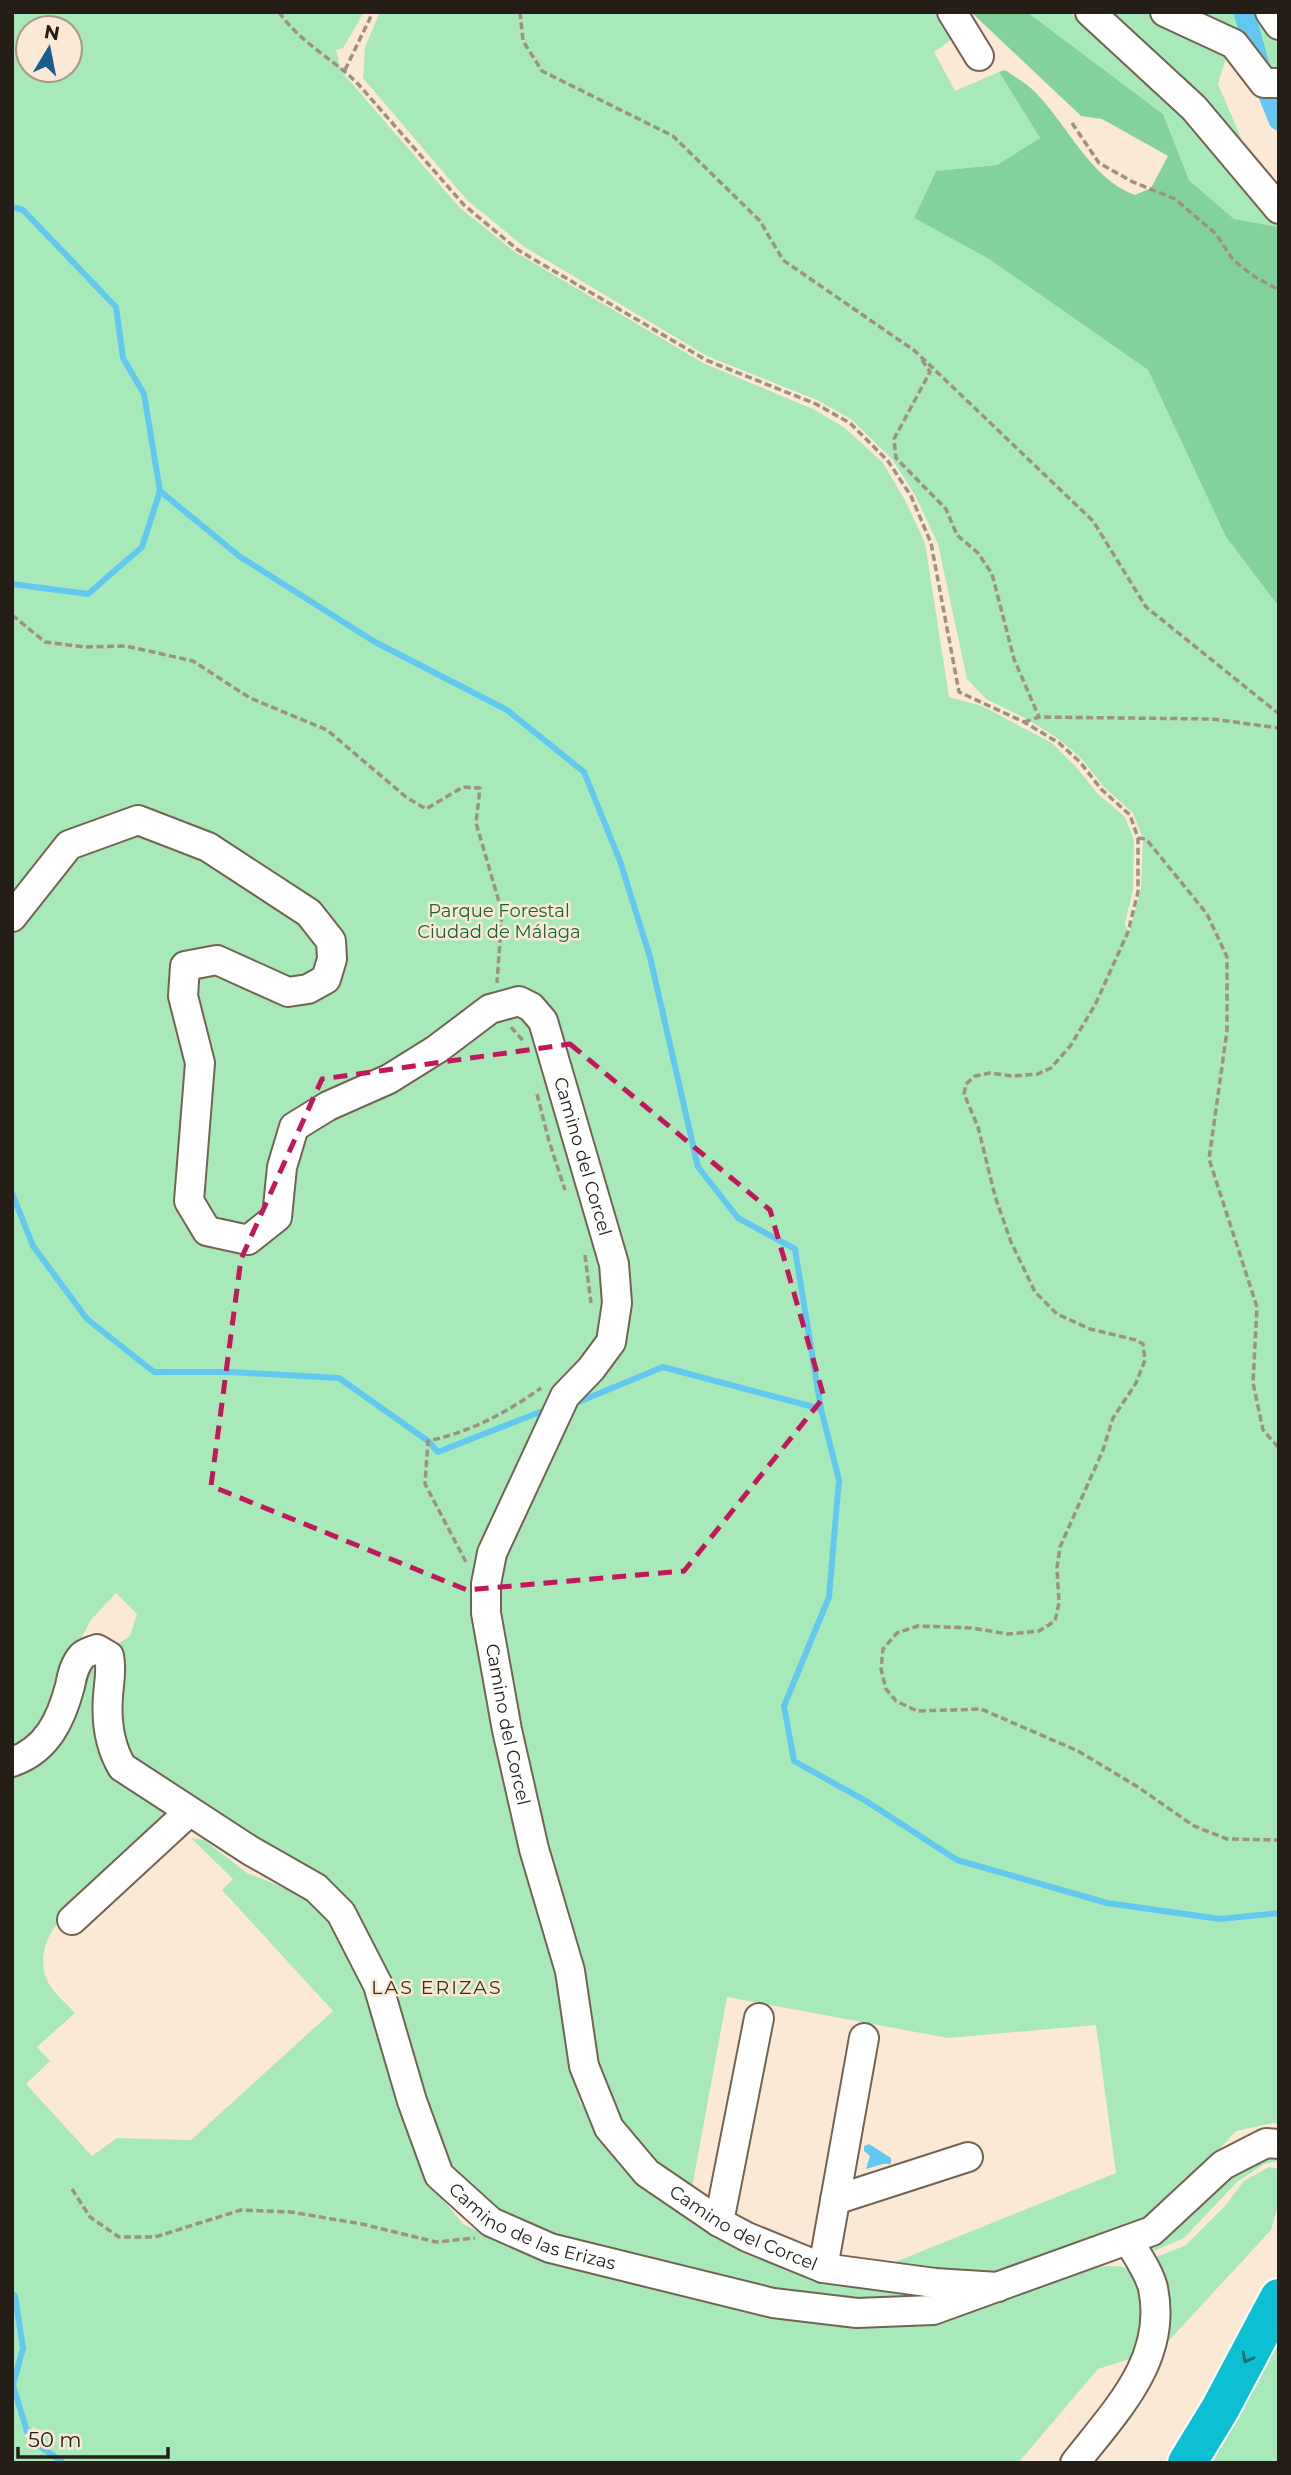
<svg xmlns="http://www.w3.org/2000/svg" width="1291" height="2475" viewBox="0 0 1291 2475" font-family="Montserrat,sans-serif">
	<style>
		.green { fill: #a7e9b9; fill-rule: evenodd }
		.forest { fill: #84d29b }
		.water { fill: #63c8f0 }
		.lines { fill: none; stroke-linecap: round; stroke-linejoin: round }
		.stream { stroke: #63c8f0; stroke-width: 6 }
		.canal { stroke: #63c8f0; stroke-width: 21 }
		.minor-casing { stroke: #726352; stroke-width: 32 }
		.highway-casing { stroke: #fff; stroke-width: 42 }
		.path { stroke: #9e9182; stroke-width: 3.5; stroke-dasharray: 7 3.5; stroke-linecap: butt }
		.minor { stroke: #fff; stroke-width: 28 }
		.highway { stroke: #0dbfd2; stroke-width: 38 }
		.oneway { stroke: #196e74 }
		.marked { fill: none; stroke: #c2185b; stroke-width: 5; stroke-dasharray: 14 9; stroke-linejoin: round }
		.labels { text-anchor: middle; stroke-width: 5; stroke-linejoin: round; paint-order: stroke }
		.park-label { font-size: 18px; fill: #106837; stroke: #fbe9d5 }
		.street-label { font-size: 18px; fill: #251e17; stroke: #fbe9d5 }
		.neighbourhood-label { font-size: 19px; letter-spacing: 2px; fill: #392c1c; stroke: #fbe9d5 }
	</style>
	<rect width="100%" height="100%" fill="#fbe9d5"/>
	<g class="green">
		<path d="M12,12H364L343,48L336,50L341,71L460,208L515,252L705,364L813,409L845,428L883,463L905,500L925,543L949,697L982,706L1052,743L1076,767L1098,794L1125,817L1134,840L1133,890L1125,923L1129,934L1141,889L1143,839L1133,813L1103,786L1082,759L1060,740L1027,719L986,699L967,679L938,544L915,495L892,459L851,419L817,400L707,356L523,246L467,200L363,78L365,47L380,12H946L959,34L934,52L955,91L999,72L1040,138L997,165L936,171L914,218L989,259L1148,370L1226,537L1279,607V2124L1273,2123L1236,2131L1195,2176L1139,2223L985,2279L890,2264L1116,2173L1096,2025L948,2038L727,1997L691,2193L635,2145L605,2098L542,1845L484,1558L561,1974L567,2042L580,2102L608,2148L644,2183L745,2254L812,2278L853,2288L900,2286L903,2295L853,2300L800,2296L576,2244L501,2216L456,2176L437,2141L428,2098L374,1949L133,1764L120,1743L116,1645L130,1636L137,1614L116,1593L90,1621L71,1658L44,1730L12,1754ZM28,28H70V70H28Z"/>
		<path d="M1027,12H1070L1192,119L1236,183L1279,222V227L1234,219L1189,180L1163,114Z"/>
		<path d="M1103,12H1153L1228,51L1218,84L1242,140L1173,72Z"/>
		<path d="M1177,12H1261L1279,42V76Z"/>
		<path d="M94,1661L102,1667L100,1714L163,1807L164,1821L66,1913C48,1931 35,1959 49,1984C55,1994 67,2004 75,2013L37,2047L50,2061L26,2084L92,2156L117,2138L191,2140L333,2011L222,1890L233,1879L191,1838L204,1840L247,1873L302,1895L324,1914L353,1963L378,2024L434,2189L463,2224L516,2250L574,2267L854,2325L1093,2267C1103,2267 1118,2264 1126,2268C1157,2283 1142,2329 1139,2356L1098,2369L1018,2463H12V1771Z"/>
		<path d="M1265,2155L1279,2157V2161L1264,2164L1237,2182L1184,2238L1147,2254L1154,2236L1239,2164Z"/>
		<path d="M1269,2167L1279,2169V2201L1271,2230L1163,2347L1149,2260L1186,2245L1225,2206L1244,2181Z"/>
		<path d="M1279,2341V2461L1210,2463L1246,2403Z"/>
	</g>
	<path class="forest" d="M971,12H1027L1163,114L1189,180L1234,219L1279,227V607L1226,537L1148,370L989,259L914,218L936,171L997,165L1040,138L999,72L1005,70C1015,77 1028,84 1036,93C1068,126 1091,179 1135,195L1151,188L1168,156L1102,119L1081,116Z"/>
	<path class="water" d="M869,2144L891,2158V2164H883L866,2169L870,2156L864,2151V2146Z"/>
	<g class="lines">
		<g class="stream">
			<path d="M12,207L23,210L116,307L123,358L144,394L160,491L239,556L375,642L507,710L584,772L620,861L650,957L698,1167L738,1218L795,1249L821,1409L839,1480L829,1597L784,1706L794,1761L866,1801L957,1860L1107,1903L1220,1919L1279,1913"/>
			<path d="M12,584L88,594L142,547L160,491"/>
			<path d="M12,1193L33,1246L87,1319L154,1372H230L339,1378L428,1441L438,1452L540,1412"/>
			<path d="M576,1403L663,1367L821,1409"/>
			<path d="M12,2294L15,2296L23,2348L13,2385L29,2438L63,2463"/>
		</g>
		<path class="canal" d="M1244,12L1264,83L1279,120"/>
		<g class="minor-casing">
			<g id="minor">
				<path d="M952,12L979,56"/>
				<path d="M1090,12L1194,108L1279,209"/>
				<path d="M1165,12L1234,44L1264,83H1279"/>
				<path d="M1270,12L1279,25"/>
				<path id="s1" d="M12,917L69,845L138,820L208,847L309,913L331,941L332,959L326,979L308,989L288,992L217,960L185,966L183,996L200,1063L189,1201L207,1231L248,1240L277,1217L282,1167L294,1127L328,1106L389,1079L437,1049L490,1009L519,1001L531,1007L543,1021L614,1264L617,1303L611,1342L591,1369L565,1396L492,1553L486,1584V1613L507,1730L534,1849L570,1971L584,2066L609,2128L647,2173L719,2222L747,2237L823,2268L935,2283L998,2287"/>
				<path id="s2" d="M12,1762C47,1750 61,1720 70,1686C72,1676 74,1665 82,1656C86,1652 92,1651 97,1649L109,1656C112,1670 109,1681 108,1696C106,1722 109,1745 122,1767L251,1851L316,1888L341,1913L378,1985L412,2101L439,2175L491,2222L550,2248L773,2303L857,2313L933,2310L1152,2231L1223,2165L1266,2143L1279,2144"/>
				<path d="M72,1920L189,1812"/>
				<path d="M835,2200L968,2157"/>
				<path d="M719,2222L759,2018"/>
				<path d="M823,2268L864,2038"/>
				<path d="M1075,2463C1115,2411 1168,2360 1153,2288C1149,2272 1137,2255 1128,2240"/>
			</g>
		</g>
		<g class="highway-casing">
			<path id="highway" d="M1187,2463L1220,2409L1279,2298"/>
		</g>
		<g class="path">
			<path d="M279,12C300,43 334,59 359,85L464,205L518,250L706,360L816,404L850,423L888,461L911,496L931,543L959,692L1024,722L1059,743L1080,762L1101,789L1130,815L1138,838V892L1128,932L1095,1005L1071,1045L1051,1068L1038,1074L1012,1076L990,1073L975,1076L966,1084L964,1094L978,1127L995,1196L1011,1242L1035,1292L1057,1314L1090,1329L1136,1340L1143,1344L1145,1360L1136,1383L1113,1418L1103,1450L1060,1547L1057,1568L1059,1603L1055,1621L1039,1631L1008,1634L972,1628L918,1626L897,1633L883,1649L881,1669L886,1689L896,1701L917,1711L981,1709L1078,1751L1138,1787L1194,1826L1227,1839L1279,1840"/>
			<path d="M520,12L523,41L542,71L673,136L760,221L783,260L915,351L1093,521L1146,607L1279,714"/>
			<path d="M345,70L373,12"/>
			<path d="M1072,123L1099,163L1133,182L1175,199L1216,234L1233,260L1255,277L1279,290"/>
			<path d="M922,360L930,372L894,439L896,458L946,509L957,535L978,553L992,574L1014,659L1039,717"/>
			<path d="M12,615L45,642L85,647L126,646L193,661L250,698L327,730L406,797L426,809L463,787L480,788L476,823L502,912L497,983"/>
			<path d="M1024,722L1039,717L1212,719L1279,728"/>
			<path d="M1138,838L1146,839L1207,914L1227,957V1031L1209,1159L1257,1307L1253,1383L1263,1430L1279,1448"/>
			<path d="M511,1027L524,1042"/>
			<path d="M537,1094L549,1141L565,1190"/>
			<path d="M585,1255L591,1303"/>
			<path d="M466,1562L425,1484L428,1441C470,1432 506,1413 541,1388"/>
			<path d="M72,2189L90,2217L119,2237H155L241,2210L291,2212L362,2224L436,2242L475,2238"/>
		</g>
		<use href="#minor" class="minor"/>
		<use href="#highway" class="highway"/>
	</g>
	<defs><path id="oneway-chevron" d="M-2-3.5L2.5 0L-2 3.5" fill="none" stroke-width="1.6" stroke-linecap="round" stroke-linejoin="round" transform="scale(1.75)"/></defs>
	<use class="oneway" href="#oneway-chevron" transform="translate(1247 2358) rotate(118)"/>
	<path class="marked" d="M570,1044L770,1210L824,1397L684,1571L467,1590L211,1486L241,1259L322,1079Z"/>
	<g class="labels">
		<g class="park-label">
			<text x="499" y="917">Parque Forestal<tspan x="499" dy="21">Ciudad de Málaga</tspan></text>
		</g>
		<g class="street-label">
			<text dy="6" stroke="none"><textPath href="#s1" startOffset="1463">Camino del Corcel</textPath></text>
			<text dy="6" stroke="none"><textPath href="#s1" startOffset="2072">Camino del Corcel</textPath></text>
			<text dy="6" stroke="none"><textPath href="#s2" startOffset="931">Camino de las Erizas</textPath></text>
			<text dy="6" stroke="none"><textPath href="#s1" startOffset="2660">Camino del Corcel</textPath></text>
		</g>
		<g class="neighbourhood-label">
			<text x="437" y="1994">LAS ERIZAS</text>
		</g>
	</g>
	<rect width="1291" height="2475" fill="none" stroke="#251e17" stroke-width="28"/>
	<g transform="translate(49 49) rotate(10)"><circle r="33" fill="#fbe9d5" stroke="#a59889" stroke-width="2"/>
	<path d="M0-5L12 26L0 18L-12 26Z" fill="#185d92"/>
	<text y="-10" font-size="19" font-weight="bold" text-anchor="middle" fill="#251e17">N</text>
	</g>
	<path d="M18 2447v10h150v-10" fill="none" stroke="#251e17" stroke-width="3.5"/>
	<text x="28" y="2447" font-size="21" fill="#251e17" stroke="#fbe9d5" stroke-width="5" paint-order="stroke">50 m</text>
</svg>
